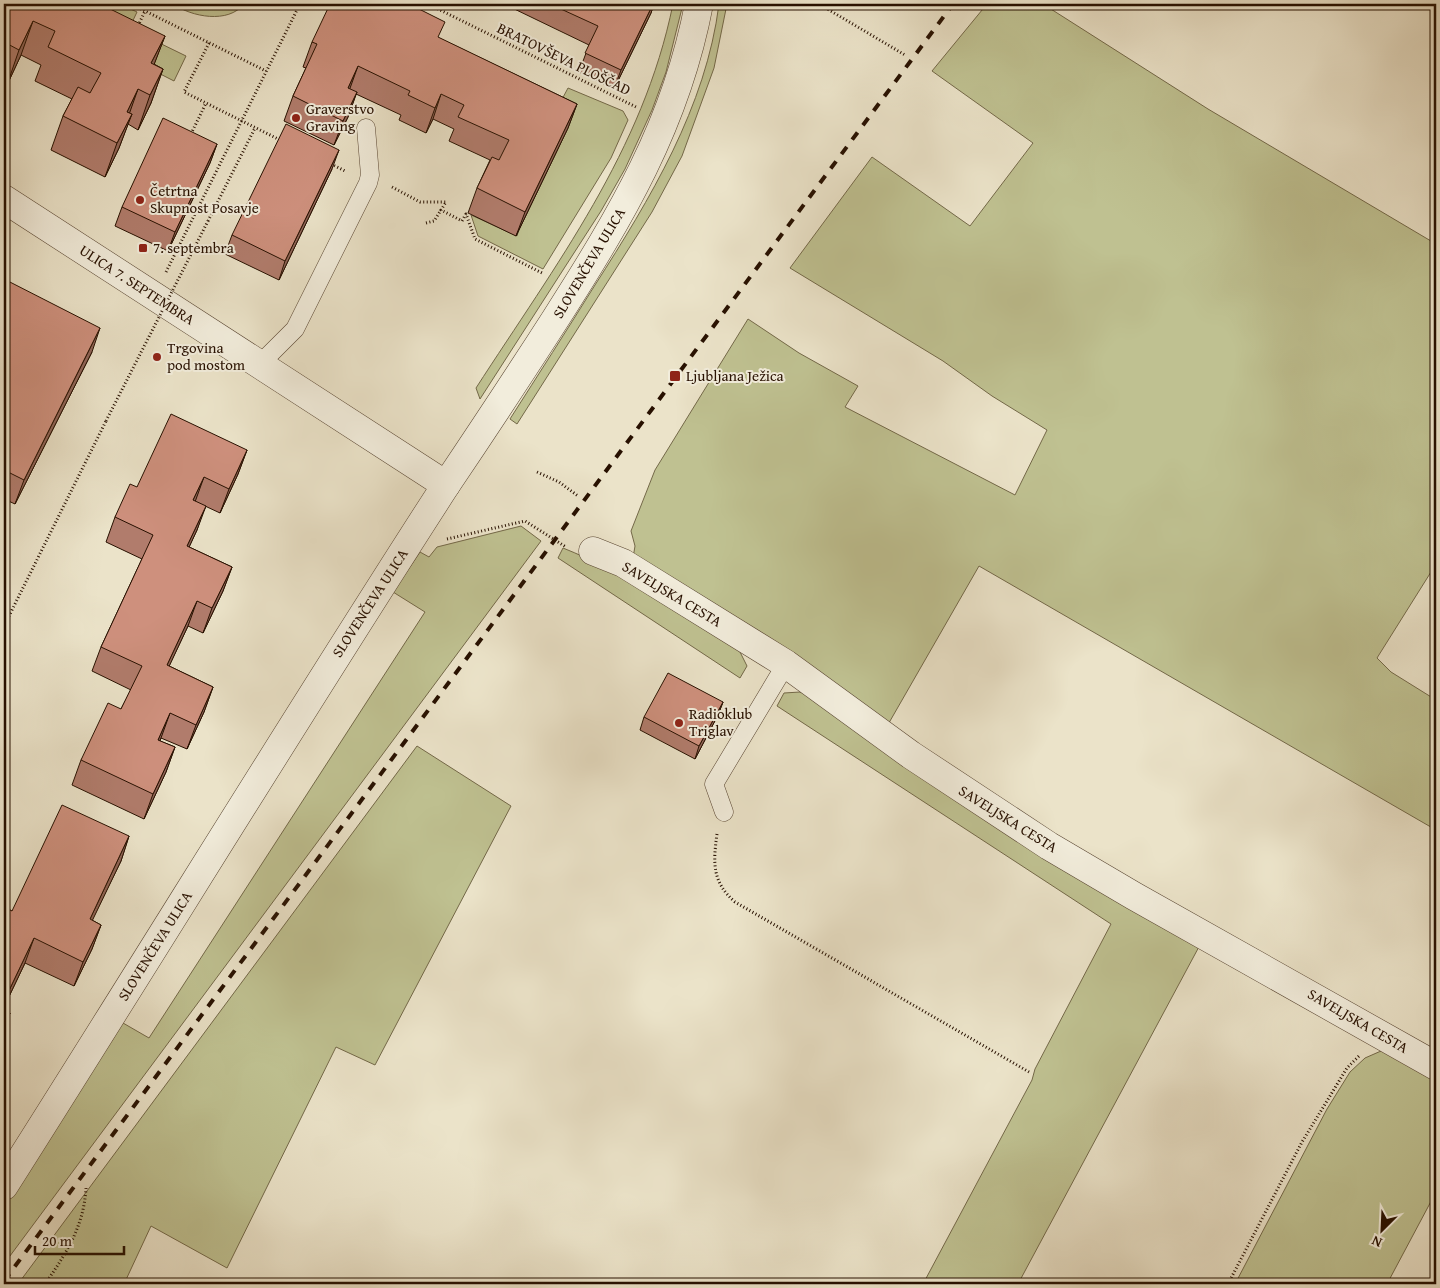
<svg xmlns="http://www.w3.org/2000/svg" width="1440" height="1288" viewBox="0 0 1440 1288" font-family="'Gentium Book Plus',serif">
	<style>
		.green { fill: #bfc191; stroke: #736848 }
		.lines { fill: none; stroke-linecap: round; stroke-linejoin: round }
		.service-casing { stroke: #584532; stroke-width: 19 }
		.minor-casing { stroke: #584532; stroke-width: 29 }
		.tertiary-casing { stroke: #584532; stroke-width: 29 }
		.path { stroke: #271000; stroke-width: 3; stroke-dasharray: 1 2.5; stroke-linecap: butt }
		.service { stroke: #f2eddc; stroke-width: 18 }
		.minor { stroke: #f2eddc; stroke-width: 28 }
		.tertiary { stroke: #f2eddc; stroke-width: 28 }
		.rail { stroke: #271000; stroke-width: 4; stroke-dasharray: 9 9; stroke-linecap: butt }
		.path-bridge { stroke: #271000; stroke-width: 3; stroke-dasharray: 1 2.5; stroke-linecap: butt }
		.wall { fill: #b17c6c; stroke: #271000 }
		.shaded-wall { fill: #906558; stroke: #271000 }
		.building { fill: #ce907d; stroke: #271000 }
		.poi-dot { fill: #8f2418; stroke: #f2eddc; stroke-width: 2 }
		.labels { text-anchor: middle; stroke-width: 4; stroke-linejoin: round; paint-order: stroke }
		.street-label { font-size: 15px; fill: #271000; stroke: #f2eddc }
		.poi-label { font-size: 15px; fill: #271000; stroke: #f2eddc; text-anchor: start }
	</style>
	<rect width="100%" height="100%" fill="#ebe3c9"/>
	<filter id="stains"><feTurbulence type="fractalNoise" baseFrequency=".004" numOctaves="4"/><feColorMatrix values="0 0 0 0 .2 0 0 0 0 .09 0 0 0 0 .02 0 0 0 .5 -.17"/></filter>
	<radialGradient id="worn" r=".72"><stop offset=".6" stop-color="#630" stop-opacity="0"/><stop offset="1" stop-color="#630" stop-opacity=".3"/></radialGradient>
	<g class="green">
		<path d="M74,4H120L137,12L127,33Z"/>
		<path d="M173,4H244C228,24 192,17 173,4Z"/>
		<path d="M673,4H683L666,72L652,110L625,169L601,211L480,399L476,388C556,264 643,151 673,4Z"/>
		<path d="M719,4H727L714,68L682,156L652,212L517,424L510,419C538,375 567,330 595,285C650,199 706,107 719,4Z"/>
		<path d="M987,4H1043L1208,109L1436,244V564L1377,658L1391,672L1436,700V830L979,566L886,728L633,558L635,546L631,531L655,470L748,319L799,353L858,386L845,407L1015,495L1047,430L992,396L943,361L790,268L872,157L970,226L1033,143L932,71Z"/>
		<path d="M143,35L186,56L174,81L131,59Z"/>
		<path d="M568,88L623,111L628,120L611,158L543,269L478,236L471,215L517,236L551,120Z"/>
		<path d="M521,526L541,541L4,1264V1198L115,1026L123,1023L149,1038L425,612L393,592L420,552L429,557L437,547Z"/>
		<path d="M563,548C626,573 682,614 739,650L747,666L740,678L558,558Z"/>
		<path d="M800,692L822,701L1201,943L1018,1284H923L1032,1080L1035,1069L1111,924L777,706L784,693Z"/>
		<path d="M417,746L511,806L375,1065L336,1047L227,1268L151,1226L124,1284H18Z"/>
		<path d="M1381,1051L1399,1056L1436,1076V1192L1387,1284H1235L1327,1109L1350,1072L1365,1058Z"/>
	</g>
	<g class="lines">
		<g class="service-casing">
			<g id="service">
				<path d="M260,364L295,329L368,183L370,175L366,128"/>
				<path d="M724,812L714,784L786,664"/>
			</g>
		</g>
		<g class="minor-casing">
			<g id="minor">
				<path d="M593,551L623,563L786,664L911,755L1049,846L1134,896L1436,1066"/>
				<path d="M4,1186C152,953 296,717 446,485"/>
			</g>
		</g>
		<g class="tertiary-casing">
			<path id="tertiary" d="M4,199L446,485C483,430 520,374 556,318C621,216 676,125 699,4"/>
		</g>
		<g class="path">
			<path d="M131,4L266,71"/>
			<path d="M428,4L636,107"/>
			<path d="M819,4L905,55"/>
			<path d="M138,26L145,11"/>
			<path d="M209,43L184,92L282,141"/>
			<path d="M191,134L206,103"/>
			<path d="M331,164L345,171"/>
			<path d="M392,187L420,202H446L441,210L462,221L466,214L475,239L544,274"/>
			<path d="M208,221L255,128"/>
			<path d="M426,223L434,221L441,210"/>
			<path d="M166,272L300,4"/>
			<path d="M537,472L559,482L578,496"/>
			<path d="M447,539L525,521L566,547"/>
			<path d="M4,626L106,421"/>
			<path d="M717,834C713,863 712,882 735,902L1029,1072"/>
			<path d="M45,1284C66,1254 84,1226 86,1188"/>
			<path d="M1228,1284L1302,1142L1347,1068L1360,1055"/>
		</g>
		<use href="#service" class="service"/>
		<use href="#minor" class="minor"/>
		<use href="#tertiary" class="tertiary"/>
		<path class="rail" d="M4,1281L953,4"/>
		<path class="path-bridge" d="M106,421L208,221"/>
	</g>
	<g class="wall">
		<path d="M4,4L165,36L154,64L163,69L151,103L138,130L128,124L119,148L105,177L51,150L63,116L72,99L35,81L41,65L21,55L7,85L4,83Z"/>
		<path d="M504,4H654L651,13L614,89L579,72L589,45Z"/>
		<path d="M439,38L577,104L568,128L516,236L468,213L477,188L490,160L449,141L454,129L433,119L426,133L399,120L401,115L356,94L348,117L334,145L284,121L293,96L306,68L303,67L312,42Z"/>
		<path d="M217,144L210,163L168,251L115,226L122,207Z"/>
		<path d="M332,169L279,280L225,254L232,235Z"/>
		<path d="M4,279L92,352L15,504L4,499Z"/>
		<path d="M247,450L238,474L220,513L205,506L197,530L189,547L232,567L223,591L203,633L188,626L169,666L213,687L204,712L187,749L161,738L160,741L175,747L166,772L144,819L72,785L81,760L121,709L131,690L92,671L101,647L142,559L106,542L115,517L137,487Z"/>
		<path d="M723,702L718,715L695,759L640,730L644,717Z"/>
		<path d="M129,836L121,861L92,920L101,925L92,949L74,986L25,963L4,1007V907L12,911Z"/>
	</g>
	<g class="shaded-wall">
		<path d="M653,4H654L651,13L614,89L621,70Z"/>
		<path d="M33,21L21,55L7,85L19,50Z"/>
		<path d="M165,36L152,70L151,63Z"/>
		<path d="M358,66L349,91L348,88Z"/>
		<path d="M163,69L151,103L138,130L150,95Z"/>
		<path d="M138,89L126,123L127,112Z"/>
		<path d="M357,92L348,117L334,145L343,121Z"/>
		<path d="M441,94L433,119L426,133L435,108Z"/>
		<path d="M577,104L568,128L516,236L525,212Z"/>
		<path d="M132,114L119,148L105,177L117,143Z"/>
		<path d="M217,144L210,163L168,251L175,232Z"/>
		<path d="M339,150L332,169L279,280L285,261Z"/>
		<path d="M100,328L92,352L15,504L24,480Z"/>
		<path d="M247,450L238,474L220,513L229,489Z"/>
		<path d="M204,477L195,502L193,500Z"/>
		<path d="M206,506L197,530L178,571L187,546Z"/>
		<path d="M232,567L223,591L203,633L212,608Z"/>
		<path d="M197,601L188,626L158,690L167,665Z"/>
		<path d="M213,687L204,712L187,749L196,725Z"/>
		<path d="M723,702L718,715L695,759L699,746Z"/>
		<path d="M170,713L161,738L149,764L158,740Z"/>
		<path d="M175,747L166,772L144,819L153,794Z"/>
		<path d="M129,836L121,861L81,944L90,919Z"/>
		<path d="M101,925L92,949L74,986L83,962Z"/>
		<path d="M34,938L25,963L4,1007V1001Z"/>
		<path d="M10,1013L4,1031V1027Z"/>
	</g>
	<g class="building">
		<path d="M4,4H100L165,36L151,63L163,69L150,95L138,89L127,112L132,114L117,143L63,116L78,87L90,93L101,73L48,47L55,31L33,21L19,50L4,42Z"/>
		<path d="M330,4H409L445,22L438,37L577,104L525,212L477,188L492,157L499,160L509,140L458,117L464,105L441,94L435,108L408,95L410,91L358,66L348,88L357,92L343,121L293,96L317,44L312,42Z"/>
		<path d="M550,4H653L621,70L585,53L598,26Z"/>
		<path d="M163,118L217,144L175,232L122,207Z"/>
		<path d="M286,124L339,150L285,261L232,235Z"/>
		<path d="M4,279L100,328L24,480L4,470V369L6,364L4,363Z"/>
		<path d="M171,414L247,450L229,489L204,477L193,500L206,506L187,546L232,567L212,608L197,601L167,665L213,687L196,725L170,713L158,740L175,747L153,794L81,760L108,703L121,709L142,666L101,647L153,535L115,517L130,484L137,487Z"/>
		<path d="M668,673L723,702L699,746L644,717Z"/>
		<path d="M62,805L129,836L90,919L101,925L83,962L34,938L4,1001V907L12,911Z"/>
		<path d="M4,1009L10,1013L4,1027Z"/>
	</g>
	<g class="poi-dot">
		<circle cx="296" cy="118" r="5"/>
		<circle cx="140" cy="200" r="5"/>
		<rect x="138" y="243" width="10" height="10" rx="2.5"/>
		<circle cx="157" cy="357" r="5"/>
		<rect x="669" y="370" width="12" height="12" rx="2.5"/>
		<circle cx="679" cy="723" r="5"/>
	</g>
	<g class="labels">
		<g class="street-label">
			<text transform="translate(564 59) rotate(26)" y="5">BRATOVŠEVA PLOŠČAD</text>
			<text transform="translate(589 263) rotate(-59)" y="5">SLOVENČEVA ULICA</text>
			<text transform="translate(137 285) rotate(33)" y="5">ULICA 7. SEPTEMBRA</text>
			<text transform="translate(672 594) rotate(31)" y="5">SAVELJSKA CESTA</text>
			<text transform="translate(370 603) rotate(-57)" y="5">SLOVENČEVA ULICA</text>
			<text transform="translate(1008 819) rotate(32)" y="5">SAVELJSKA CESTA</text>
			<text transform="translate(155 946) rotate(-58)" y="5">SLOVENČEVA ULICA</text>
			<text transform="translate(1358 1021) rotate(30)" y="5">SAVELJSKA CESTA</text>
		</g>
		<g class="poi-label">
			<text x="306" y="114">Graverstvo<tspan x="306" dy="17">Graving</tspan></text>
			<text x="150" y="196">Četrtna<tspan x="150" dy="17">Skupnost Posavje</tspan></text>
			<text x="153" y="253">7. septembra</text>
			<text x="167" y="353">Trgovina<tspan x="167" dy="17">pod mostom</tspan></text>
			<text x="686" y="381">Ljubljana Ježica</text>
			<text x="689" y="719">Radioklub<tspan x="689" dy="17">Triglav</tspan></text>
		</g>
	</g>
	<rect width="1440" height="1288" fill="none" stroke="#ebe3c9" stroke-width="20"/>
	<rect x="5" y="5" width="1430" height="1278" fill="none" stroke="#271000" stroke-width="2.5"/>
	<rect x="10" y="10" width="1420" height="1268" fill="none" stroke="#271000"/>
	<g transform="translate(1382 1230) rotate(204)" stroke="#f2eddc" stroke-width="4" paint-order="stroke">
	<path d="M0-4L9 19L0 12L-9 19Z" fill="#271000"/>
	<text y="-8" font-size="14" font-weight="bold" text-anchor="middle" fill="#271000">N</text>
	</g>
	<path d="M35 1246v8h89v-8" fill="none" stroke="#271000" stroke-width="2.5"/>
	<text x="42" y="1246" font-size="15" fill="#271000" stroke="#f2eddc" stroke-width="4" paint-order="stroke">20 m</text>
	<rect width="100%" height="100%" filter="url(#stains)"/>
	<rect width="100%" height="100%" fill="url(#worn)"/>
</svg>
